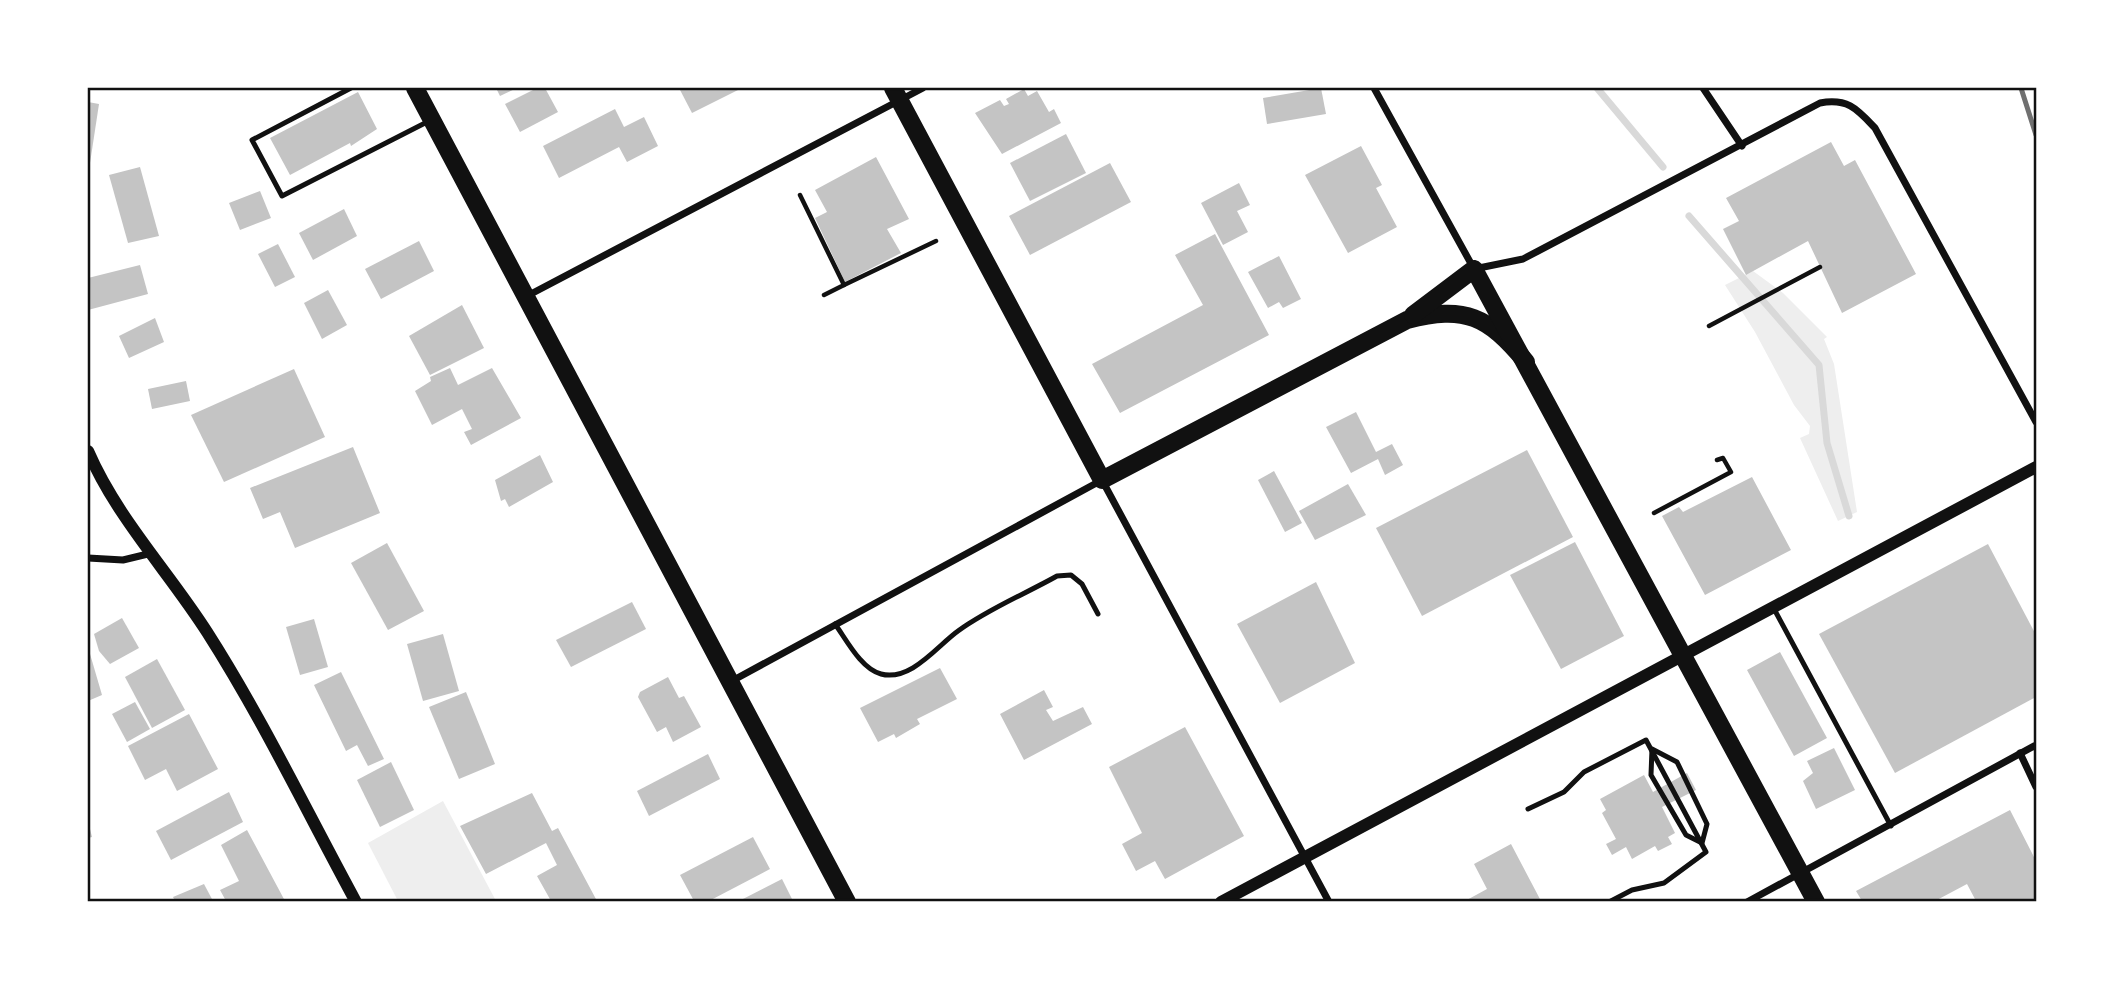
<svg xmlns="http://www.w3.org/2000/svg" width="2124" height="989" viewBox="0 0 2124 989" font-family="'DM Sans',sans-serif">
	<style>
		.green { fill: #eee }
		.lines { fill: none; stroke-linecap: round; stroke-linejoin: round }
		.stream { stroke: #d9d9d9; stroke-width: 7 }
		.building { fill: #c4c4c4 }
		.path { stroke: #111; stroke-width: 4.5 }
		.service { stroke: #111; stroke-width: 5 }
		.minor { stroke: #111; stroke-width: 7 }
		.tertiary { stroke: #111; stroke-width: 12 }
		.primary { stroke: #111; stroke-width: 18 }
		.rail { stroke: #707070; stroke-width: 5 }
		.neatline { fill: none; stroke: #111; stroke-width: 2.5 }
	</style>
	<rect width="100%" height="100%" fill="#fff"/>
	<g class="green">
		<path d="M1753,271L1783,293L1827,337L1824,339L1834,364L1857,512L1838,521L1800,438L1809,434L1810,426L1794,405L1755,332L1725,285Z"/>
		<path d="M443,801L496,901H398L368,843Z"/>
	</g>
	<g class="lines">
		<g class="stream">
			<path d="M1597,88L1663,167"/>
			<path d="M1689,216L1819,365L1827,443L1849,516"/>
		</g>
	</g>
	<g class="building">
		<path d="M496,88H517L500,96Z"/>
		<path d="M537,88H545L558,112L520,132L505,104Z"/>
		<path d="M679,88H742L692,113Z"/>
		<path d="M1321,88L1326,114L1267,124L1263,98Z"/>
		<path d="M1024,89L1028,96L1037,91L1049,112L1054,109L1061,123L1002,154L975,113L1000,100L1004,106L1009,104L1006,99Z"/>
		<path d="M358,92L377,129L351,146L350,143L290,175L270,138Z"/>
		<path d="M88,102L99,104L90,163H88Z"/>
		<path d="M615,109L624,127L644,117L658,146L627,162L619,147L559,178L543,146Z"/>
		<path d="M1066,134L1086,173L1030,201L1010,163Z"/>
		<path d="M1831,142L1844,166L1855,160L1916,274L1842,313L1808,241L1746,275L1723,229L1739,221L1726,198Z"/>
		<path d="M1361,146L1382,185L1376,188L1397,227L1348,253L1305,175Z"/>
		<path d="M876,157L909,219L887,229L901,253L845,282L815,218L827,212L815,190Z"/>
		<path d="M1110,163L1131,202L1030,255L1009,216Z"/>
		<path d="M140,167L159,236L128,243L109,175Z"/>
		<path d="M1239,183L1250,205L1237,211L1248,232L1223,245L1201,203Z"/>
		<path d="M260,191L271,218L240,230L229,203Z"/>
		<path d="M344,209L357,236L313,260L299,233Z"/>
		<path d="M1215,234L1269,335L1120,413L1092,364L1203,305L1175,255Z"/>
		<path d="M419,241L434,271L381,299L365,269Z"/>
		<path d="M278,244L295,277L275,287L258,254Z"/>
		<path d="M1279,256L1301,299L1283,308L1279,302L1268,308L1248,272Z"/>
		<path d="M140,265L148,294L88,310V278Z"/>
		<path d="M328,290L347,325L322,339L304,303Z"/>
		<path d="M462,305L484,348L430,375L409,336Z"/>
		<path d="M155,318L164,342L129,358L119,336Z"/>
		<path d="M450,368L458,385L492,368L521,418L471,445L464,432L472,429L462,409L432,425L415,391L431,381L430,377Z"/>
		<path d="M294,369L325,437L224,482L191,415Z"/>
		<path d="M186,381L190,401L152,409L148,389Z"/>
		<path d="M1356,412L1376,452L1392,444L1403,465L1385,475L1378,459L1351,473L1326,427Z"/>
		<path d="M353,447L380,513L295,548L280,512L263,519L250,488Z"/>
		<path d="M1527,450L1573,537L1422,616L1376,528Z"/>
		<path d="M540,455L553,482L509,507L505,499L501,501L495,480Z"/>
		<path d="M1274,471L1302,523L1285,532L1258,480Z"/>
		<path d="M1752,477L1791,550L1705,595L1662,516L1679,507L1683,512Z"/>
		<path d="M1348,484L1366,515L1315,540L1299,511Z"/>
		<path d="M1575,542L1624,636L1561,669L1510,575Z"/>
		<path d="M387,543L424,611L388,630L351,563Z"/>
		<path d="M1988,544L2036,635V697L1895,773L1819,634Z"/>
		<path d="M1316,582L1355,663L1280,703L1237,624Z"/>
		<path d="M632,602L646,629L571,667L556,640Z"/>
		<path d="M122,618L139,648L110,664L99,651L94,634Z"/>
		<path d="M314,619L328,667L300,675L286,627Z"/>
		<path d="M443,634L459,691L423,701L407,644Z"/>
		<path d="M88,647L102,695L88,701Z"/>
		<path d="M1780,652L1827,738L1794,756L1747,670Z"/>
		<path d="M157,659L185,710L152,728L125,677Z"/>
		<path d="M940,668L957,699L917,719L920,724L896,738L894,734L878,742L860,708Z"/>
		<path d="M341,672L384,759L368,766L357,745L346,751L314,685Z"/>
		<path d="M668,677L679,698L684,696L701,727L673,742L666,727L657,732L638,697L640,692Z"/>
		<path d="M1044,690L1053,707L1046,710L1053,721L1083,707L1092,724L1024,760L1000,714Z"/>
		<path d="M466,692L495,764L459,779L429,707Z"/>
		<path d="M135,702L150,729L127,742L112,714Z"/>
		<path d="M189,714L218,769L177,791L166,769L145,780L128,746Z"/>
		<path d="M1185,727L1244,836L1165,879L1155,861L1136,871L1122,844L1142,833L1109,767Z"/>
		<path d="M1834,748L1855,790L1816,809L1803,781L1813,773L1807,761Z"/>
		<path d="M708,754L720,779L649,816L637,791Z"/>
		<path d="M391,762L414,810L380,827L357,780Z"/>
		<path d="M1687,773L1696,790L1662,807L1675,833L1668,837L1672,844L1658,851L1655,846L1632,859L1626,847L1612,855L1606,844L1616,839L1602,813L1606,810L1600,799L1644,775L1653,792Z"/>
		<path d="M229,792L243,822L171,860L156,831Z"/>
		<path d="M532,793L552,831L558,828L597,901H551L537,876L557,865L546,843L486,874L460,826Z"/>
		<path d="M2010,810L2036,861V901H1976L1967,884L1935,901H1862L1856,891Z"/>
		<path d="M88,821L92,837L88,838Z"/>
		<path d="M247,830L285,901H226L220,890L239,881L221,845Z"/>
		<path d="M753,837L770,869L709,901H694L680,875Z"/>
		<path d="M1511,844L1541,901H1465L1487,889L1474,864Z"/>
		<path d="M782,879L793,901H739Z"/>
		<path d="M204,884L213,901H175L173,897Z"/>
	</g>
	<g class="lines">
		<g class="path">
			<path d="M800,195L844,285L824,295"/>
			<path d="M844,285L936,241"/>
			<path d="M1709,326L1820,267"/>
			<path d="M1654,513L1731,472L1723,458L1717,460"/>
			<path d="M1958,902H1964"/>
		</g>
		<g class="service">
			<path d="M351,88L252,140L282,196L429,121"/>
			<path d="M1773,607L1891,826"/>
			<path d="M835,624C846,639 861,669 881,674C911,682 938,645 958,631C988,609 1025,594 1057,576L1071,575L1082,584L1098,614"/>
			<path d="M1652,749L1677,762L1707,824L1702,843L1686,835L1651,775Z"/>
			<path d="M1528,809L1564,792L1584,772L1646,740L1706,852L1664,883L1632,890L1609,902"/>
		</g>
		<g class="minor">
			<path d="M1374,88L1474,269L1523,259L1820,103C1848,98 1857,109 1875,128L2036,422"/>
			<path d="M1703,88L1742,146"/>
			<path d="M527,296L923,88"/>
			<path d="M88,558L123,560L152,553"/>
			<path d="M730,682L1102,480L1329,902"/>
			<path d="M2020,753L2036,787"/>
			<path d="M1747,902L2036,745"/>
		</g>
		<g class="tertiary">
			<path d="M88,451C117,518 168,571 207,632C262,718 307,812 356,902"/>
			<path d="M1221,902L2036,467"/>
		</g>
		<g class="primary">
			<path d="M415,88L847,902"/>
			<path d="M893,88L1102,480L1407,320C1465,305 1488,316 1526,362"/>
			<path d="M1413,315L1474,269L1816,902"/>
		</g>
		<path class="rail" d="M2021,88L2036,135"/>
	</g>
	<rect width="2124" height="989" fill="none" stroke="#ffffff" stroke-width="178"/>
	<rect x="89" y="89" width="1946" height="811" class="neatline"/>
</svg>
